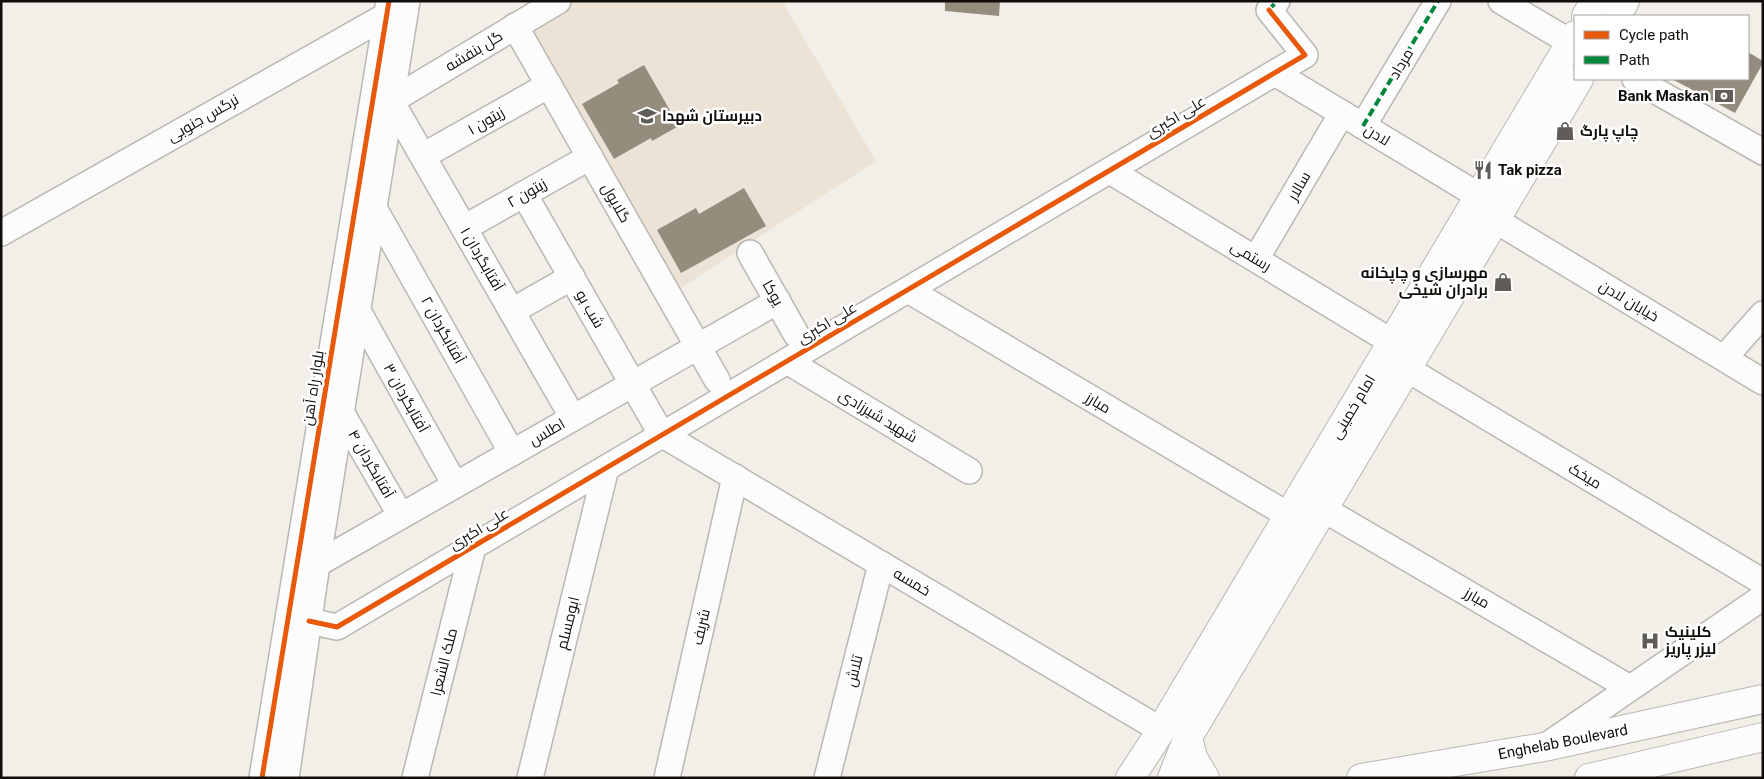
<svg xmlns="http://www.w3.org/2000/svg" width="1764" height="779" viewBox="0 0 1764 779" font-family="Roboto,Cairo,sans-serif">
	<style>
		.built { fill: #ece3d6 }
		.building { fill: #948c7d }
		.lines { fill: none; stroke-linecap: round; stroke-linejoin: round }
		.minor-casing { stroke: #bab8b3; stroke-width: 28 }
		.major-casing { stroke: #bab8b3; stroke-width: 30 }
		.minor { stroke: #fdfcfc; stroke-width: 25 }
		.major { stroke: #fdfcfc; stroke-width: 28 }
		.quiet { stroke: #00873e; stroke-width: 4; stroke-dasharray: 8 4; stroke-linecap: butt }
		.cycleway-casing { stroke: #fff; stroke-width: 8 }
		.cycleway { stroke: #e8590c; stroke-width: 5 }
		.labels { text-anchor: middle; stroke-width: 5; stroke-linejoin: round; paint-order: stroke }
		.street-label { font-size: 15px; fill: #110e0a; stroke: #fff }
		.poi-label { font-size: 15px; font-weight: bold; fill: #110e0a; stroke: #fff; text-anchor: start }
	</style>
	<rect width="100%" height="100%" fill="#f2eee8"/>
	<path class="built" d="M566,1H782L876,161L676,291L529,22Z"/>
	<g class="building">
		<path d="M945,1H1000L999,16L945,11Z"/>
		<path d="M1748,52L1763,61V63L1735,113L1672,79H1748Z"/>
		<path d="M644,65L679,126L652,141L651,138L614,159L582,104L619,83L617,80Z"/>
		<path d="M744,188L766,226L681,273L657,230L696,208L699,214Z"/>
	</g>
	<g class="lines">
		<g class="minor-casing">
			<g id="minor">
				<path d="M558,1L391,101L573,418"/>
				<path d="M1501,1L1575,45"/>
				<path d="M515,26L717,380"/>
				<path d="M1275,73L1479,196"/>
				<path d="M1635,79L1763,152"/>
				<path d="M1363,126L1438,1"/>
				<path d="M423,156L549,85"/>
				<path d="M1110,171L1392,342"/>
				<path d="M524,194L655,423"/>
				<path d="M374,208L512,453"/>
				<path d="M1495,220L1763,382"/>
				<path d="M464,228L590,157"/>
				<path d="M1,233L398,9"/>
				<path d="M750,253L796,334"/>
				<path d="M1256,259L1342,113"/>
				<path d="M908,290L1288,515"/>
				<path d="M358,311L455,485"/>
				<path d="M512,311L572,277"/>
				<path d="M1724,358L1763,314"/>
				<path d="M787,361L969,471"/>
				<path d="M1407,369L1763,582"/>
				<path d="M341,412L401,516"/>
				<path d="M663,435L1161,730"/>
				<path d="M1323,509L1630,688"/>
				<path d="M317,564L778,301"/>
				<path d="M309,621L337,627L1305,55L1269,10L1277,1"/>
				<path d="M1546,746L1763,597"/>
				<path d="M262,778L389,1"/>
				<path d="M286,778L317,564L407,1"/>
				<path d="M415,778L473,547"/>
				<path d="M530,778L606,468"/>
				<path d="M667,778L735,477"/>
				<path d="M827,778L881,564"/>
			</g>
		</g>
		<g class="major-casing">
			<g id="major">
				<path d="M1586,16L1595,1"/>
				<path d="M1617,16L1625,1"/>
				<path d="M1188,737L1193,758L1205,778"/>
				<path d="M1130,778L1153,743L1575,35"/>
				<path d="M1172,778L1188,737L1579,79"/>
				<path d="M1361,778L1544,747L1763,699"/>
				<path d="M1589,778L1763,737"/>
			</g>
		</g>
		<use href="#minor" class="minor"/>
		<use href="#major" class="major"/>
		<g class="quiet">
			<path d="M1269,10L1277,1"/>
			<path d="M1363,126L1438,1"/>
		</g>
		<g class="cycleway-casing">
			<g id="cycleway">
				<path d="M309,621L337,627L1305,55L1269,10"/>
				<path d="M262,778L389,1"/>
			</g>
		</g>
		<use href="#cycleway" class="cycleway"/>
	</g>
	<defs>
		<g id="bank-bare" transform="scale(1.5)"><path d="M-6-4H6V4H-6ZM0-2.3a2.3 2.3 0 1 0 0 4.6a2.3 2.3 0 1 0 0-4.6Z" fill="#605c58" stroke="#fff" stroke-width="2.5" paint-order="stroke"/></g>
		<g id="school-bare" transform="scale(1.5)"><path d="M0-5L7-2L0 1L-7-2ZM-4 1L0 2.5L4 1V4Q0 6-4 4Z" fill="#605c58" stroke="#fff" stroke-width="2.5" paint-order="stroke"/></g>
		<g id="shop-bare" transform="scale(1.5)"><path d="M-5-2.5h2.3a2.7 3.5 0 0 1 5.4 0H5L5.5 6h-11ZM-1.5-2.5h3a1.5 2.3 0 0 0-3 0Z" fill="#605c58" stroke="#fff" stroke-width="2.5" paint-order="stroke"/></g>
		<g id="restaurant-bare" transform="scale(1.5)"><path d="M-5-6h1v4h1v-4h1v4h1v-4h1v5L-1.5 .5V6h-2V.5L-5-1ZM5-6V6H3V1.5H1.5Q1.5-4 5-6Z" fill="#605c58" stroke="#fff" stroke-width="2.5" paint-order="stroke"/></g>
		<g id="hospital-bare" transform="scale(1.5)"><path d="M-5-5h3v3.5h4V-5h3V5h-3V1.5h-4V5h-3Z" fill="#605c58" stroke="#fff" stroke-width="2.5" paint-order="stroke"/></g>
	</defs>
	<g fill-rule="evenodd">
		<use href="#bank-bare" x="1724" y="96"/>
		<use href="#school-bare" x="647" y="116"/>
		<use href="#shop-bare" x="1565" y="131"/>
		<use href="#restaurant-bare" x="1483" y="170"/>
		<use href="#shop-bare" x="1503" y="282"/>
		<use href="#hospital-bare" x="1650" y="641"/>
	</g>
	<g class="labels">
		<g class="street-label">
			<text transform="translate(474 51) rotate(-31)" y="5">گل بنفشه</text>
			<text transform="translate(1401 64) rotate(-59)" y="5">مرداد</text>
			<text transform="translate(1176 117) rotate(-31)" y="5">علی اکبری</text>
			<text transform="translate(203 118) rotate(-30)" y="5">نرگس جنوبی</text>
			<text transform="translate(486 121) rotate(-30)" y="5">زیتون ۱</text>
			<text transform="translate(1377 135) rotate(31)" y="5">لادن</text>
			<text transform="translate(1299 186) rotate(-60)" y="5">سالار</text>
			<text transform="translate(527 193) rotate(-30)" y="5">زیتون ۲</text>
			<text transform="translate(616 203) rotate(60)" y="5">گلایول</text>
			<text transform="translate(1251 256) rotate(31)" y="5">رستمی</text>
			<text transform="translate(482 259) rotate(60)" y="5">آفتابگردان ۱</text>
			<text transform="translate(773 293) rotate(60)" y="5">یوکا</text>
			<text transform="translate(1629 301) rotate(31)" y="5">خیابان لادن</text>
			<text transform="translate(590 309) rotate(60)" y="5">شب بو</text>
			<text transform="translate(827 323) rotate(-31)" y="5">علی اکبری</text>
			<text transform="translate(443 330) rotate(61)" y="5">آفتابگردان ۲</text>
			<text transform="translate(313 388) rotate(-81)" y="5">بلوار راه آهن</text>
			<text transform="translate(406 398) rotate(61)" y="5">آفتابگردان ۳</text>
			<text transform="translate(1098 403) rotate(31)" y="5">مبارز</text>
			<text transform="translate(1353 407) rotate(-59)" y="5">امام خمینی</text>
			<text transform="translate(878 416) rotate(31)" y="5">شهید شیرزادی</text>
			<text transform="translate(547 432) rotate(-30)" y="5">اطلس</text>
			<text transform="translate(371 464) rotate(60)" y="5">آفتابگردان ۴</text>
			<text transform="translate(1585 476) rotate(31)" y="5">میخک</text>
			<text transform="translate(479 529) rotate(-31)" y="5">علی اکبری</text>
			<text transform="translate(912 582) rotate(31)" y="5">خمسه</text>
			<text transform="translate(1477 598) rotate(30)" y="5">مبارز</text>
			<text transform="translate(568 623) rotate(-76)" y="5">ابومسلم</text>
			<text transform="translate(701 627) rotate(-77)" y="5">شریف</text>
			<text transform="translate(444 662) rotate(-76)" y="5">ملک الشعرا</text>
			<text transform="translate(854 671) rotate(-76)" y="5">تلاش</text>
			<text transform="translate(1563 742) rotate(-11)" y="5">Enghelab Boulevard</text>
		</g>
		<g class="poi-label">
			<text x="1709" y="101" text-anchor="end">Bank Maskan</text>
			<text x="662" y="121">دبیرستان شهدا</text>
			<text x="1580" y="136">چاپ پارگ</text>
			<text x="1498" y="175">Tak pizza</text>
			<text x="1488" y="278" text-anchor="end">مهرسازی و چاپخانه<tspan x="1488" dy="17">برادران شیخی</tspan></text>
			<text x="1665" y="637">کلینیک<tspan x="1665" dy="17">لیزر پاریز</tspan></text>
		</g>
	</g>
	<rect width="1764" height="779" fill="none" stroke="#110e0a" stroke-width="5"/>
	<rect x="1574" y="15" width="175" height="65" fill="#ffffff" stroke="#a09f9d"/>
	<rect x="1584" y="31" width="25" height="8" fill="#e8590c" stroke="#a09f9d"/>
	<text x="1619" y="40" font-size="15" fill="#110e0a">Cycle path</text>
	<rect x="1584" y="56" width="25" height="8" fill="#00873e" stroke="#a09f9d"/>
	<text x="1619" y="65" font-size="15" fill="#110e0a">Path</text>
</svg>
